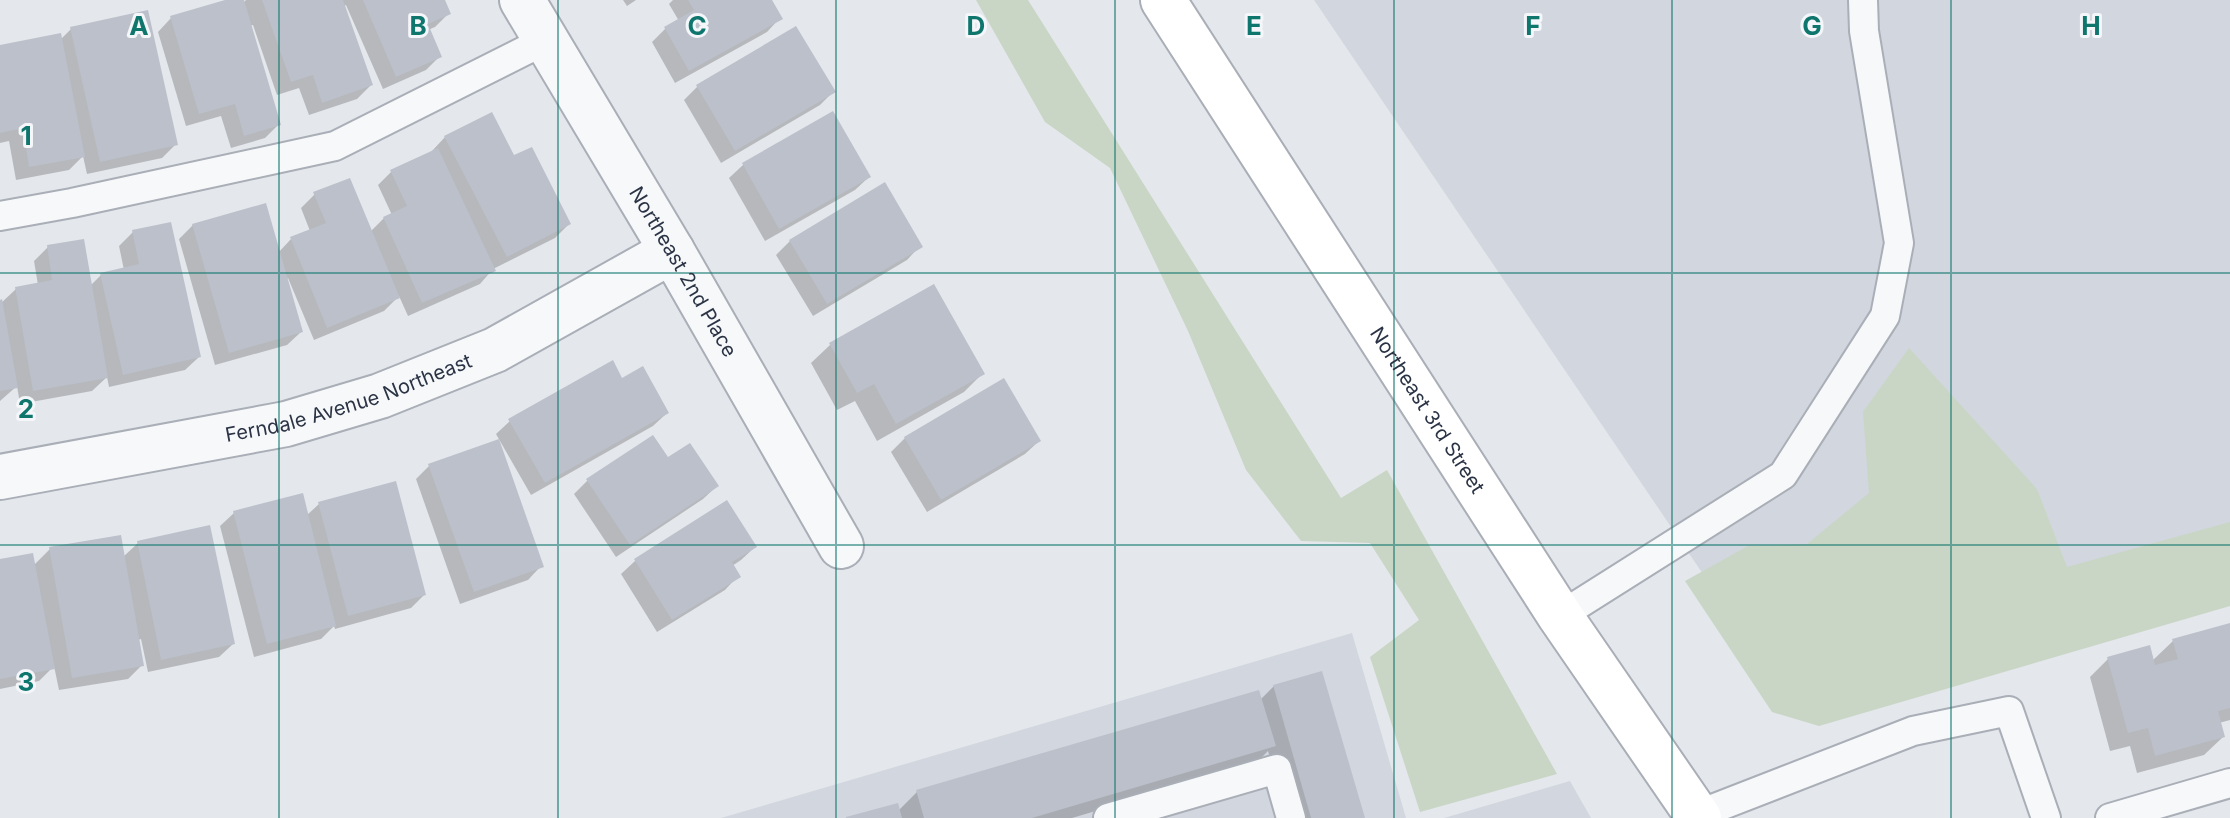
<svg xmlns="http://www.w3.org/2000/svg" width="2230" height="818" viewBox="0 0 2230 818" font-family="Inter,sans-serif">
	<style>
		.built { fill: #d2d6de }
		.green { fill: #c9d6c5 }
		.shadow { fill: #0003 }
		.building { fill: #bbc0ca }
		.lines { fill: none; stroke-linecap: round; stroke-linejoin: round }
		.service-casing { stroke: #a9aeb7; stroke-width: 32 }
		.minor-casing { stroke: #a9aeb7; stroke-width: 48 }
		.secondary-casing { stroke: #a9aeb7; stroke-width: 48 }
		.service { stroke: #f7f8fa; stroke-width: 28 }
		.minor { stroke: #f7f8fa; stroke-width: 44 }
		.secondary { stroke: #fff; stroke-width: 44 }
		.grid { fill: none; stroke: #0f766e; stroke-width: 2; stroke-opacity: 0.55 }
		.labels { text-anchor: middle; stroke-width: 6; stroke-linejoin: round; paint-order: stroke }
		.street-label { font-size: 20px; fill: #2b3445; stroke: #f4f6f9 }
		.grid-label { font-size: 26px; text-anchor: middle; font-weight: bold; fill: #0f766e; stroke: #f4f6f9; stroke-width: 6; stroke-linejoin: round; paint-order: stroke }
	</style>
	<rect width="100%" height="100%" fill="#e4e7ec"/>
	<g class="built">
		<path d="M1314,0H2230V536L1768,670Z"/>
		<path d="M1352,633L1406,818H721Z"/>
		<path d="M1570,781L1591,818H1444Z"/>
	</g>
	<g class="green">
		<path d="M976,0H1028L1341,498L1387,470L1557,774L1420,812L1370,657L1419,620L1370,543L1301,541L1246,470L1188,331L1110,168L1045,122Z"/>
		<path d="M1909,348L2037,489L2067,567L2230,522V606L1819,726L1772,712L1685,581L1748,546L1807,544L1869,493L1863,412Z"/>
	</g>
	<g class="shadow">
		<path d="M232,0H242L243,3L246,0H443L449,13L435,27L428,30L440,56L426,70L383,89L346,5L343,7L371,85L357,99L309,115L299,88L277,95L253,25L249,26L278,125L265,138L231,148L221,116L186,126L158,32L171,18Z"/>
		<path d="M623,0H636L627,6Z"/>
		<path d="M673,0H770L780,18L767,32L675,83L652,42L665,29L679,21L669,4Z"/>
		<path d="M71,29L176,144L162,158L87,174L83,156L69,170L16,180L9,141L0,143V47L60,40Z"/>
		<path d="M697,87L833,92L820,105L721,163L684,100Z"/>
		<path d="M833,114L869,177L855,190L765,241L729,178L743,165Z"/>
		<path d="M445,137L513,158L569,224L555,238L493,269L480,284L408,316L399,296L384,311L314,340L288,278L286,279L301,332L287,345L215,365L179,239L193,225L278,253L291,239L310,231L301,208L315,194L370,232L384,218L392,215L378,185L392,171L433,153L432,151Z"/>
		<path d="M133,232L199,357L185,370L109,387L107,377L92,391L20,404L17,386L0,401V302V304L16,289L38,285L34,261L48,247L90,286L101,275L124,270L119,246Z"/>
		<path d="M790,241L920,246L907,260L813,316L776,255Z"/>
		<path d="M933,286L983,373L964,392L877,441L855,401L837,410L811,363L830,345Z"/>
		<path d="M621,380L667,413L653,426L531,495L496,434L510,421Z"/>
		<path d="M905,438L1039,441L1025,454L927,512L891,452Z"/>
		<path d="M667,460L717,486L703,499L616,557L574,494L588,480Z"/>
		<path d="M429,466L541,566L528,580L460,604L416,479Z"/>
		<path d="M727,503L755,547L741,560L732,566L738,576L725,590L657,632L621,574L635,561Z"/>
		<path d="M319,504L424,595L411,608L335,629L334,626L321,639L254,657L220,526L234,513L306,516Z"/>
		<path d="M138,543L233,644L219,657L148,672L141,639L138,640L142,665L128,679L59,690L54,666L39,681L0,689V561L33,566L50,549L123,557Z"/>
		<path d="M2230,625V720L2219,723L2223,737L2204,755L2137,773L2130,746L2110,751L2090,677L2108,659L2152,661L2173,641Z"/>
		<path d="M1274,686L1363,818H1288L1268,751L1255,764L1072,818H850L898,811L917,792L1260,700Z"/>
	</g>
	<g class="building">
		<path d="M225,0H244L281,125L244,136L235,104L199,114L170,16Z"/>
		<path d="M262,0H343L373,85L322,103L313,75L291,82Z"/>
		<path d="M363,0H445L451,14L428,24L442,57L396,77Z"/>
		<path d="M688,0H772L783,19L689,71L664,27L694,10Z"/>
		<path d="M148,10L178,145L100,162L70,27Z"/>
		<path d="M796,26L836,92L735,151L696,85Z"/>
		<path d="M61,33L85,157L29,167L23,128L0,133V45Z"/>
		<path d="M833,111L871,177L779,229L742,163Z"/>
		<path d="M492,112L514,155L532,147L571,224L507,257L444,136Z"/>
		<path d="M438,148L496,271L422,303L383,217L407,206L390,170Z"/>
		<path d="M350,178L400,298L327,328L290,237L326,223L313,192Z"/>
		<path d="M885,182L923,247L827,304L789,240Z"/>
		<path d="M266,203L303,332L229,353L192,224Z"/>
		<path d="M171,222L201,357L123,375L100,273L139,264L132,230Z"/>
		<path d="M84,239L108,378L33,391L15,287L52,280L47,245Z"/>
		<path d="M934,284L985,374L896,424L874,384L857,393L829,343Z"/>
		<path d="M2,299L18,388L0,391V300Z"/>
		<path d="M613,360L622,378L643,366L669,413L545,483L508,419Z"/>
		<path d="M1004,378L1041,441L941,500L904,437Z"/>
		<path d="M653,435L668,457L690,443L719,486L630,545L586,479Z"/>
		<path d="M499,439L544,567L474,592L428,464Z"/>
		<path d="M396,481L426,595L348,616L318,502Z"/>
		<path d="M303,493L336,626L267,644L233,511Z"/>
		<path d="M727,500L757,547L732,562L741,577L672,620L634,559Z"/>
		<path d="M210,525L235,644L161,660L137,541Z"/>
		<path d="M121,535L144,666L72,678L49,547Z"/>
		<path d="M33,553L55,669L0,679V559Z"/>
		<path d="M2230,623V708L2218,711L2225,737L2155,756L2148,728L2128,733L2107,657L2150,645L2155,665L2178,659L2172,639Z"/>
		<path d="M1322,671L1365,818H1311L1273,685Z"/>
		<path d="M1259,690L1276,746L1032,818H924L916,790Z"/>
		<path d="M898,803L902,818H846V817Z"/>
	</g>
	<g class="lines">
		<g class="service-casing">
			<g id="service">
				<path d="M0,216L72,203L335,146L546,40"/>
				<path d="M1560,616L1783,475L1885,316L1899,243L1864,31L1863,0"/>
				<path d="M1697,815L1913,731L2009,711L2046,818"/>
				<path d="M1108,818L1277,769L1291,818"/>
				<path d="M2110,818L2230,783"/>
			</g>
		</g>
		<g class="minor-casing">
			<g id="minor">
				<path id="s1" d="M522,0L672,251L841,546"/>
				<path id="s2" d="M0,477L286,424L380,396L495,350L672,251"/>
			</g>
		</g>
		<g class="secondary-casing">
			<g id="secondary">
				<path id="s3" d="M1163,0L1560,616L1699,818"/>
			</g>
		</g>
		<use href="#service" class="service"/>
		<use href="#minor" class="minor"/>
		<use href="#secondary" class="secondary"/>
	</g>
	<path class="grid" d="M279,0V818M558,0V818M836,0V818M1115,0V818M1394,0V818M1672,0V818M1951,0V818M0,273H2230M0,545H2230"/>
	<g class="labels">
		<g class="street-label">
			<text dy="7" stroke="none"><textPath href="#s1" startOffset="316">Northeast 2nd Place</textPath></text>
			<text dy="7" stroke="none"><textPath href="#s2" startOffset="358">Ferndale Avenue Northeast</textPath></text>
			<text dy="7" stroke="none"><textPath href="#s3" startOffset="488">Northeast 3rd Street</textPath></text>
		</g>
	</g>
	<g class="grid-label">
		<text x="139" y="35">A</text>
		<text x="418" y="35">B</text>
		<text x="697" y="35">C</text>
		<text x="976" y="35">D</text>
		<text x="1254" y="35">E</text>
		<text x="1533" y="35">F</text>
		<text x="1812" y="35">G</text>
		<text x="2091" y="35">H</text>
		<text x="26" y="145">1</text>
		<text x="26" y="418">2</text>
		<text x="26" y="691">3</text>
	</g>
</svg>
